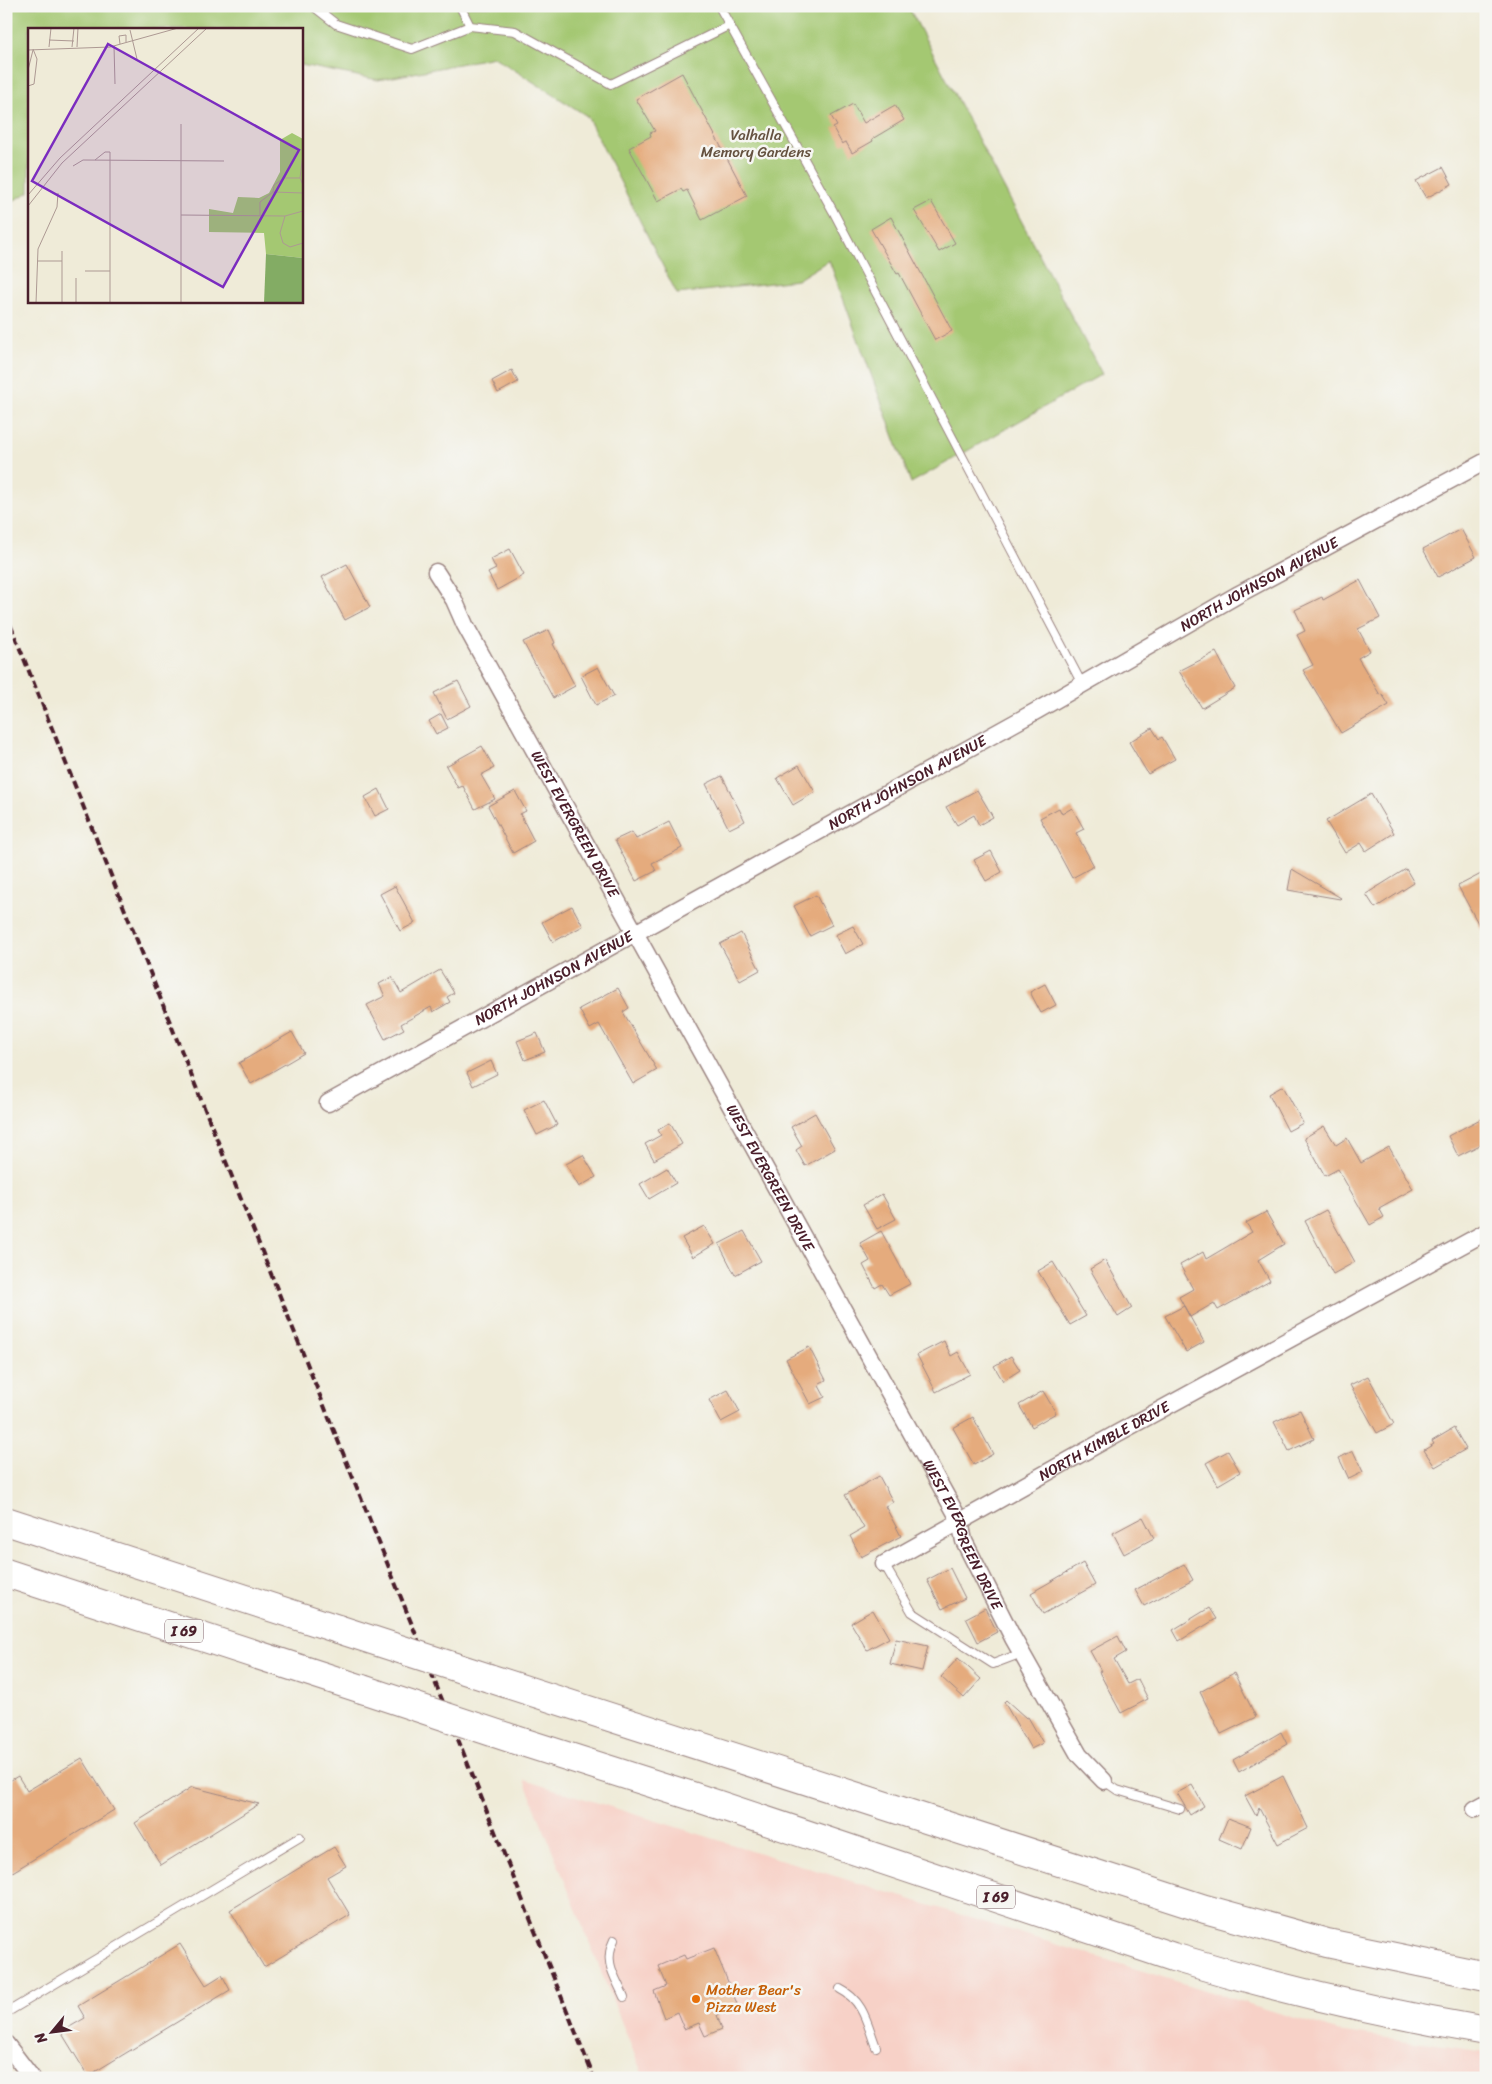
<svg xmlns="http://www.w3.org/2000/svg" width="1492" height="2084" viewBox="0 0 1492 2084" font-family="Sriracha,sans-serif">
	<style>
		.built { fill: #f7d1c7 }
		.green { fill: #a4c872; stroke: #77744e }
		.building { fill: #e5ab7d }
		.lines { fill: none; stroke-linecap: round; stroke-linejoin: round }
		.lane-casing { stroke: #9c8582; stroke-width: 10 }
		.street-casing { stroke: #9c8582; stroke-width: 19 }
		.highway-casing { stroke: #9c8582; stroke-width: 30 }
		.lane { stroke: #fff; stroke-width: 8 }
		.street { stroke: #fff; stroke-width: 16 }
		.highway { stroke: #fff; stroke-width: 28 }
		.rail { stroke: #4a1f2b; stroke-width: 4; stroke-dasharray: 8 4; stroke-linecap: butt }
		.highway-bridge-casing { stroke: #9c8582; stroke-width: 30; stroke-linecap: butt }
		.highway-bridge { stroke: #fff; stroke-width: 28 }
		.food-dot { fill: #e8710a; stroke: #f6f6f2; stroke-width: 2 }
		.labels { text-anchor: middle; stroke-width: 5; stroke-linejoin: round; paint-order: stroke }
		.shield { fill: #f6f6f2; stroke: #7e6067; stroke-width: 1 }
		.shield-label { font-size: 14px; font-weight: bold; fill: #4a1f2b }
		.park-label { font-size: 15px; fill: #655240; stroke: #f6f6f2 }
		.street-label { font-size: 15px; fill: #4a1f2b; stroke: #f6f6f2 }
		.food-label { font-size: 15px; fill: #c56008; stroke: #f6f6f2; text-anchor: start }
		.inset-road { fill: none; stroke: #ad9993; stroke-width: 1 }
		.view { fill: #7b2cbf; fill-opacity: 0.15; stroke: #7b2cbf; stroke-width: 2.5 }
		.inset-edge { fill: none; stroke: #4a1f2b; stroke-width: 2.5 }
	</style>
	<rect width="100%" height="100%" fill="#f6f6f2"/>
	<filter id="ink" filterUnits="userSpaceOnUse"><feTurbulence type="fractalNoise" baseFrequency=".02" numOctaves="2"/><feDisplacementMap in="SourceGraphic" scale="10" xChannelSelector="R" yChannelSelector="G"/><feConvolveMatrix kernelMatrix="1 2 1 2 8 2 1 2 1" color-interpolation-filters="sRGB"/></filter>
	<filter id="wash" filterUnits="userSpaceOnUse"><feTurbulence type="fractalNoise" baseFrequency=".0096" numOctaves="4" result="noise"/><feDisplacementMap in="SourceGraphic" scale="20" xChannelSelector="R" yChannelSelector="G"/><feGaussianBlur stdDeviation="1.12" result="paint"/><feColorMatrix in="noise" values="0 0 0 0 0 0 0 0 0 0 0 0 0 0 0 0 0 1.4 0 .05"/><feComposite in="paint" operator="in"/></filter>
	<g filter="url(#wash)">
		<rect width="100%" height="100%" fill="#efebd8"/>
		<path class="built" d="M524,1780L1337,2031L1486,2052V2078H644Z"/>
		<path class="green" d="M6,6H908L1102,374L911,483L829,260L797,280L677,294L587,116L494,57L378,80L301,65V29H29V192L7,204Z"/>
		<g id="blocks">
			<g class="building">
				<path d="M682,73L747,196L702,220L687,190L683,192L681,189L658,201L629,148L651,136L650,133L655,131L636,99Z"/>
				<path d="M853,104L864,123L895,105L904,120L872,139L873,141L852,153L846,142L842,144L833,128L837,126L831,116Z"/>
				<path d="M1443,167L1452,184L1426,198L1416,181Z"/>
				<path d="M931,201L955,243L939,252L914,210Z"/>
				<path d="M891,217L952,331L935,340L899,273L897,274L871,229Z"/>
				<path d="M512,370L518,382L498,393L492,381Z"/>
				<path d="M1461,529L1476,557L1438,577L1423,549Z"/>
				<path d="M510,549L524,575L497,590L488,573L496,569L491,559Z"/>
				<path d="M347,564L370,607L345,620L322,577Z"/>
				<path d="M1360,580L1380,618L1358,629L1370,651L1358,658L1380,695L1382,694L1389,705L1341,733L1303,670L1313,665L1297,635L1305,631L1295,610L1322,597L1323,600Z"/>
				<path d="M549,630L555,643L553,644L575,686L553,698L523,642Z"/>
				<path d="M1216,652L1235,688L1202,708L1179,671Z"/>
				<path d="M598,667L614,696L596,705L581,676Z"/>
				<path d="M458,681L471,706L447,719L434,693Z"/>
				<path d="M441,714L448,728L436,734L429,721Z"/>
				<path d="M1152,728L1159,739L1162,737L1175,759L1148,774L1129,742Z"/>
				<path d="M482,746L494,768L481,775L495,799L475,809L463,786L458,788L446,766Z"/>
				<path d="M799,765L815,792L793,805L777,778Z"/>
				<path d="M722,776L745,821L729,829L706,784Z"/>
				<path d="M379,789L389,809L375,816L365,797Z"/>
				<path d="M977,790L993,817L979,825L974,815L957,825L946,807Z"/>
				<path d="M515,791L526,811L520,814L534,841L513,853L488,806Z"/>
				<path d="M1371,794L1394,833L1366,851L1361,843L1345,853L1326,821Z"/>
				<path d="M1059,808L1062,814L1072,808L1084,829L1076,833L1094,866L1072,878L1040,818Z"/>
				<path d="M669,822L682,848L652,863L656,871L636,881L615,840L632,832L636,839Z"/>
				<path d="M991,851L1002,872L986,881L974,860Z"/>
				<path d="M1292,869L1341,898L1340,899L1288,890Z"/>
				<path d="M1406,869L1414,883L1375,908L1366,894Z"/>
				<path d="M1481,874L1486,882V938L1458,886Z"/>
				<path d="M395,886L415,923L400,931L380,894Z"/>
				<path d="M816,895L832,925L810,936L794,906Z"/>
				<path d="M572,906L583,926L553,942L542,922Z"/>
				<path d="M853,926L863,944L845,954L835,935Z"/>
				<path d="M741,933L760,970L740,981L720,944Z"/>
				<path d="M440,970L454,993L447,997L450,1002L433,1012L431,1007L401,1024L404,1029L385,1039L367,1005L385,996L379,984L392,977L401,993Z"/>
				<path d="M1045,984L1056,1005L1041,1013L1030,992Z"/>
				<path d="M618,988L629,1008L623,1012L657,1070L633,1084L599,1024L590,1029L579,1009Z"/>
				<path d="M292,1032L304,1053L251,1084L239,1063Z"/>
				<path d="M537,1033L545,1052L525,1060L517,1041Z"/>
				<path d="M491,1061L497,1074L473,1086L467,1073Z"/>
				<path d="M1283,1086L1303,1123L1288,1131L1269,1094Z"/>
				<path d="M544,1100L557,1125L537,1135L524,1110Z"/>
				<path d="M815,1113L835,1149L805,1166L796,1150L802,1146L791,1127Z"/>
				<path d="M1486,1116V1142L1458,1156L1448,1136Z"/>
				<path d="M670,1123L682,1144L654,1160L645,1144L661,1135L658,1130Z"/>
				<path d="M1324,1126L1336,1145L1347,1138L1361,1163L1389,1147L1413,1189L1379,1208L1384,1217L1370,1225L1338,1169L1325,1176L1304,1138Z"/>
				<path d="M583,1155L596,1177L579,1187L566,1164Z"/>
				<path d="M667,1168L676,1183L649,1199L640,1184Z"/>
				<path d="M882,1194L896,1219L877,1229L863,1205Z"/>
				<path d="M1326,1210L1355,1262L1333,1274L1305,1221Z"/>
				<path d="M1266,1212L1284,1244L1258,1260L1270,1281L1218,1310L1214,1303L1190,1317L1179,1297L1193,1289L1180,1265L1203,1252L1206,1259L1252,1232L1246,1223Z"/>
				<path d="M704,1226L715,1244L693,1257L682,1238Z"/>
				<path d="M744,1231L761,1261L735,1275L719,1244Z"/>
				<path d="M881,1231L910,1284L889,1295L882,1284L875,1288L863,1265L870,1261L860,1243Z"/>
				<path d="M1105,1260L1132,1308L1118,1317L1090,1269Z"/>
				<path d="M1053,1262L1086,1316L1070,1325L1038,1271Z"/>
				<path d="M1184,1306L1204,1342L1186,1352L1165,1316Z"/>
				<path d="M944,1341L951,1356L958,1352L970,1374L936,1392L917,1355Z"/>
				<path d="M809,1347L826,1380L818,1384L825,1397L810,1404L786,1359Z"/>
				<path d="M1011,1356L1020,1370L1003,1381L994,1366Z"/>
				<path d="M1368,1376L1394,1424L1377,1433L1350,1385Z"/>
				<path d="M728,1390L740,1412L721,1422L709,1400Z"/>
				<path d="M1043,1391L1056,1413L1032,1427L1019,1405Z"/>
				<path d="M1300,1410L1314,1439L1289,1451L1274,1422Z"/>
				<path d="M973,1417L993,1454L974,1465L953,1428Z"/>
				<path d="M1454,1428L1466,1449L1435,1467L1424,1450L1434,1444L1432,1441Z"/>
				<path d="M1228,1451L1240,1472L1218,1485L1206,1463Z"/>
				<path d="M1353,1451L1363,1472L1349,1479L1339,1458Z"/>
				<path d="M879,1476L893,1502L885,1506L901,1536L861,1557L850,1536L864,1528L845,1495Z"/>
				<path d="M1143,1517L1154,1538L1124,1554L1113,1533Z"/>
				<path d="M1083,1563L1095,1585L1043,1614L1031,1593Z"/>
				<path d="M1184,1564L1193,1580L1144,1606L1135,1590Z"/>
				<path d="M950,1568L965,1598L942,1609L927,1580Z"/>
				<path d="M985,1608L997,1632L978,1642L966,1618Z"/>
				<path d="M1209,1608L1216,1619L1179,1641L1173,1630Z"/>
				<path d="M873,1610L889,1638L867,1650L851,1623Z"/>
				<path d="M1118,1636L1126,1652L1114,1659L1128,1684L1138,1679L1148,1699L1121,1713L1099,1672L1101,1671L1090,1651Z"/>
				<path d="M896,1639L928,1646L922,1671L890,1664Z"/>
				<path d="M958,1658L981,1679L964,1698L941,1677Z"/>
				<path d="M1234,1673L1256,1717L1221,1734L1200,1692Z"/>
				<path d="M1006,1700L1026,1718L1028,1717L1043,1743L1031,1749L1004,1702Z"/>
				<path d="M1281,1732L1287,1744L1239,1772L1233,1760Z"/>
				<path d="M82,1758L114,1810L6,1876V1783L18,1776L27,1791Z"/>
				<path d="M1283,1776L1308,1828L1278,1844L1259,1808L1256,1816L1245,1796Z"/>
				<path d="M1192,1785L1204,1806L1190,1815L1177,1793Z"/>
				<path d="M192,1787L259,1804L161,1865L135,1823Z"/>
				<path d="M1228,1818L1251,1827L1242,1849L1219,1839Z"/>
				<path d="M334,1847L346,1866L327,1877L350,1915L264,1967L230,1910Z"/>
				<path d="M180,1944L206,1985L222,1975L230,1990L88,2076L61,2032L85,2018L78,2006Z"/>
				<path d="M714,1948L738,2006L717,2015L722,2029L705,2036L699,2023L684,2029L677,2012L664,2018L654,1991L666,1986L658,1966L684,1955L686,1959Z"/>
			</g>
		</g>
	</g>
	<g filter="url(#ink)">
		<use href="#blocks" fill-opacity="0" stroke="#9c8582" stroke-width="1"/>
		<g class="lines">
			<g class="lane-casing">
				<g id="lane">
					<path d="M313,6L336,24L412,49L470,26"/>
					<path d="M460,6L470,26L515,31L611,84L730,25"/>
					<path d="M719,6L833,211L1082,684"/>
					<path d="M884,1564L912,1612L993,1664L1022,1653"/>
					<path d="M1104,1781L1117,1790L1180,1809"/>
					<path d="M614,1940C603,1962 615,1976 624,1997"/>
					<path d="M840,1989C864,2001 867,2024 876,2047"/>
					<path d="M6,2013L300,1837"/>
				</g>
			</g>
			<g class="street-casing">
				<g id="street">
					<path id="s1" d="M436,572L454,600L465,625L960,1521L964,1541L1013,1638L1079,1755L1104,1781"/>
					<path id="s2" d="M328,1103L1038,710L1239,594L1486,461"/>
					<path id="s3" d="M884,1564L1116,1434L1486,1232"/>
					<path d="M1475,1809L1486,1803"/>
					<path d="M6,2044L32,2078"/>
				</g>
			</g>
			<g class="highway-casing">
				<g id="highway">
					<path d="M6,1521L338,1629"/>
					<path d="M6,1573L362,1689"/>
					<path d="M489,1678L1205,1909L1327,1943L1486,1976"/>
					<path d="M513,1739L692,1796L1173,1957C1276,1988 1380,2013 1486,2031"/>
				</g>
			</g>
			<use href="#lane" class="lane"/>
			<use href="#street" class="street"/>
			<use href="#highway" class="highway"/>
			<path class="rail" d="M6,614L594,2078"/>
			<g class="highway-bridge-casing">
				<g id="highway-bridge">
					<path d="M338,1629L489,1678"/>
					<path d="M362,1689L513,1739"/>
				</g>
			</g>
			<use href="#highway-bridge" class="highway-bridge"/>
		</g>
	</g>
	<circle class="food-dot" cx="696" cy="1999" r="5"/>
	<g class="labels">
		<g class="shield">
			<rect x="165" y="1619.5" width="38" height="23" rx="4"/>
			<rect x="977" y="1885.5" width="38" height="23" rx="4"/>
		</g>
		<g class="shield-label">
			<text x="184" y="1636">I 69</text>
			<text x="996" y="1902">I 69</text>
		</g>
		<g class="park-label">
			<text x="756" y="140">Valhalla<tspan x="756" dy="17">Memory Gardens</tspan></text>
		</g>
		<g class="street-label">
			<text dy="5" stroke="none"><textPath href="#s2" startOffset="1066">NORTH JOHNSON AVENUE</textPath></text>
			<text dy="5" stroke="none"><textPath href="#s2" startOffset="662">NORTH JOHNSON AVENUE</textPath></text>
			<text dy="5" stroke="none"><textPath href="#s1" startOffset="288">WEST EVERGREEN DRIVE</textPath></text>
			<text dy="5" stroke="none"><textPath href="#s2" startOffset="258">NORTH JOHNSON AVENUE</textPath></text>
			<text dy="5" stroke="none"><textPath href="#s1" startOffset="692">WEST EVERGREEN DRIVE</textPath></text>
			<text dy="5" stroke="none"><textPath href="#s3" startOffset="252">NORTH KIMBLE DRIVE</textPath></text>
			<text dy="5" stroke="none"><textPath href="#s1" startOffset="1098">WEST EVERGREEN DRIVE</textPath></text>
		</g>
		<g class="food-label">
			<text x="706" y="1995">Mother Bear's<tspan x="706" dy="17">Pizza West</tspan></text>
		</g>
	</g>
	<g transform="translate(28 28)">
		<rect width="275" height="275" fill="#efebd8"/>
		<path d="M264,105L275,111V230L238,226L236,205L181,204V181L205,185L210,169L231,170L241,165L252,144V112Z" fill="#a4c872"/>
		<path d="M238,226L275,230V275H236Z" fill="#83ac64"/>
		<path class="inset-road" d="M102,2L109,31M21,12L46,13M92,16L91,8L98,7V14M86,18L87,56M21,19L23,0M44,19L46,0M49,19L50,0M0,22L82,19L150,0M0,42L5,22M0,58L6,56L9,31L5,21M67,132L77,124H82V275M45,138L55,132L196,133M272,150L275,126M245,164L246,157L256,150H272L275,157M0,167L32,130L171,0M0,178L34,135L179,0M153,187L257,188L275,183M232,188V174L245,164L275,165M257,188L252,205L255,215L262,219L275,215M34,223V275M9,233H34M57,243H82M48,250V275M8,275L10,221L29,179L30,165M153,275V96"/>
		<path class="view" d="M80,16L271,122L195,259L4,153Z"/>
		<rect width="275" height="275" class="inset-edge"/>
	</g>
	<rect width="1492" height="2084" fill="none" stroke="#f6f6f2" stroke-width="25"/>
	<g transform="translate(52 2032) rotate(241)" stroke="#f6f6f2" stroke-width="4" paint-order="stroke">
	<path d="M0-4L9 19L0 12L-9 19Z" fill="#4a1f2b"/>
	<text y="-8" font-size="14" font-weight="bold" text-anchor="middle" fill="#4a1f2b">N</text>
	</g>
</svg>
